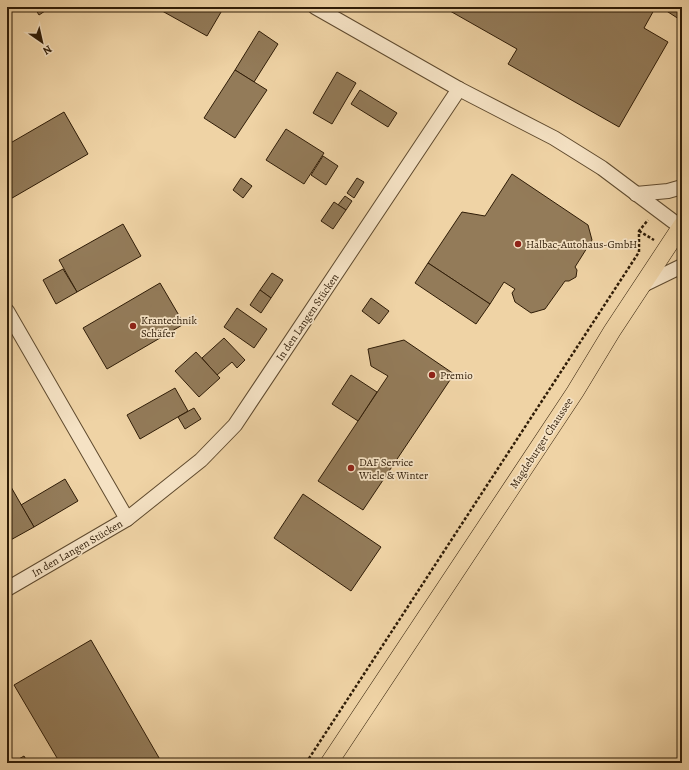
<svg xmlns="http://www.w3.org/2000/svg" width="689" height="770" viewBox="0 0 689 770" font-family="Alegreya,serif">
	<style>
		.building { fill: #937b59; stroke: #2f1c07 }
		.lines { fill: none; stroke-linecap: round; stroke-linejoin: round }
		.minor-casing { stroke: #5f4a2e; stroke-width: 16 }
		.major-casing { stroke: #2f1c07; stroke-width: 18 }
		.path { stroke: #2f1c07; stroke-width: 2.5; stroke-dasharray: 3 2; stroke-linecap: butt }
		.minor { stroke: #f5e2c4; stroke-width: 14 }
		.major { stroke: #efd3a5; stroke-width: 17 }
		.poi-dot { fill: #8f2418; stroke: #f5e2c4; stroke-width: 1.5 }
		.labels { text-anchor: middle; stroke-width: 3.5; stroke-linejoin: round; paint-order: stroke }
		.poi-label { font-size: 11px; fill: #2f1c07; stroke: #f5e2c4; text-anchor: start }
		.street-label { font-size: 11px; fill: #2f1c07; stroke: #f5e2c4 }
	</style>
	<rect width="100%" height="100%" fill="#efd3a5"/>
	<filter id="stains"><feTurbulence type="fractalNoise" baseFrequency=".005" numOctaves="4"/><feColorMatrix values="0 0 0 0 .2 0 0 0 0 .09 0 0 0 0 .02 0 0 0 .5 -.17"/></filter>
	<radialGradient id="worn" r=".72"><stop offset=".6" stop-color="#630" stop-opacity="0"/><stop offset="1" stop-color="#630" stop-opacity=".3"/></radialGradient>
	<g class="building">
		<path d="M34,7H51L39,15Z"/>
		<path d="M155,7H224L207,36Z"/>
		<path d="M443,7H649L654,10L644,28L668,42L619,127L508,64L517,49Z"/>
		<path d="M666,7H682V21L665,10Z"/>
		<path d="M259,31L278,44L254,82L235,70Z"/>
		<path d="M235,70L267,90L235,138L204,118Z"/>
		<path d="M337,72L356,83L332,124L313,113Z"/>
		<path d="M360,90L397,113L388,127L351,104Z"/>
		<path d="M64,112L88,154L7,201V145Z"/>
		<path d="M286,129L324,153L304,184L266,160Z"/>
		<path d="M323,156L338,166L326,185L311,175Z"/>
		<path d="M512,174L588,225L592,240L575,267L577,270L576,277L569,281H565L545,309L531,313L515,302L512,293L515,289L504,282L490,304L428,263L462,212L485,216Z"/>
		<path d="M241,178L252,186L243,198L233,190Z"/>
		<path d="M357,178L364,182L354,198L347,193Z"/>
		<path d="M345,196L352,201L346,210L338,205Z"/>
		<path d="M334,202L346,210L333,229L321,221Z"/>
		<path d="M123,224L141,256L77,292L59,260Z"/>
		<path d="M428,263L490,304L476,324L415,283Z"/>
		<path d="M63,269L77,292L56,304L43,280Z"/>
		<path d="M272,273L283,280L271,298L260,290Z"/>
		<path d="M160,283L184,324L107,369L83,328Z"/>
		<path d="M260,290L271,298L261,313L250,305Z"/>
		<path d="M371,298L389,311L379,324L362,311Z"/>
		<path d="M237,308L267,329L254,348L224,327Z"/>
		<path d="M224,338L245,360L237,368L232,362L217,375L202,358Z"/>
		<path d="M404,340L454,374L363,510L318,481L388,376L371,366L368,349Z"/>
		<path d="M196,352L220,378L199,397L175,371Z"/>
		<path d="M351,375L377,392L358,421L332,404Z"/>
		<path d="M175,388L188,411L140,439L127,415Z"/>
		<path d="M194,408L201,419L185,429L178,417Z"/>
		<path d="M65,479L78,501L34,527L21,505Z"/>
		<path d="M7,480L34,527L7,542Z"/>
		<path d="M303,494L381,547L351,591L274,538Z"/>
		<path d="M91,640L162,763H60L14,685Z"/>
		<path d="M24,756L28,763H12Z"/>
	</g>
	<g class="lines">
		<g class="minor-casing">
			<g id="minor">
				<path d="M315,7L459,89L554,138L602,168L682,228"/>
				<path d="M636,194L668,191L682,187"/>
				<path d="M643,285L682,266"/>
				<path d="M7,311L127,519"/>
				<path d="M7,589L127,519L201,460L235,425L459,89"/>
			</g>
		</g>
		<g class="major-casing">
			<path id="major" d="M329,763L575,392L612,331L682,225"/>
		</g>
		<g class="path">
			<path d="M639,231L654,240"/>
			<path d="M306,763L639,252V231L648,220"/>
		</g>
		<use href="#minor" class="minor"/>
		<use href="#major" class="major"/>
	</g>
	<g class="poi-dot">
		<circle cx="518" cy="244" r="4"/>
		<circle cx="133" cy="326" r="4"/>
		<circle cx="432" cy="375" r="4"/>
		<circle cx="351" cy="468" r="4"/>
	</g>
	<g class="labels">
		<g class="poi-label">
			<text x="526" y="248">Halbac-Autohaus-GmbH</text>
			<text x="141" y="324">Krantechnik<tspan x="141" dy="13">Schäfer</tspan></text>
			<text x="440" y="379">Premio</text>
			<text x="359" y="466">DAF Service<tspan x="359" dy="13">Wiele &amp; Winter</tspan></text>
		</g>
		<g class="street-label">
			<text transform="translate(307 317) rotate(-56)" y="4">In den Langen Stücken</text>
			<text transform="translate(541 443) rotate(-57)" y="4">Magdeburger Chaussee</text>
			<text transform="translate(77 548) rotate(-30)" y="4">In den Langen Stücken</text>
		</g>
	</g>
	<rect width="689" height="770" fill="none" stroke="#efd3a5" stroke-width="24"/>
	<rect x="8" y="8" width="673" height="754" fill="none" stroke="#2f1c07" stroke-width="2"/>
	<rect x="12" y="12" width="665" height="746" fill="none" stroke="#2f1c07"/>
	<g transform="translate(42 42) rotate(146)" stroke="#f5e2c4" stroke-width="3" paint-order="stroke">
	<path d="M0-3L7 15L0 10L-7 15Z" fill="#2f1c07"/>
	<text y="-6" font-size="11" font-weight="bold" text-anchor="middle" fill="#2f1c07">N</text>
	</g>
	<rect width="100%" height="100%" filter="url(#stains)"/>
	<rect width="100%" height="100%" fill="url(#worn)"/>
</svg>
